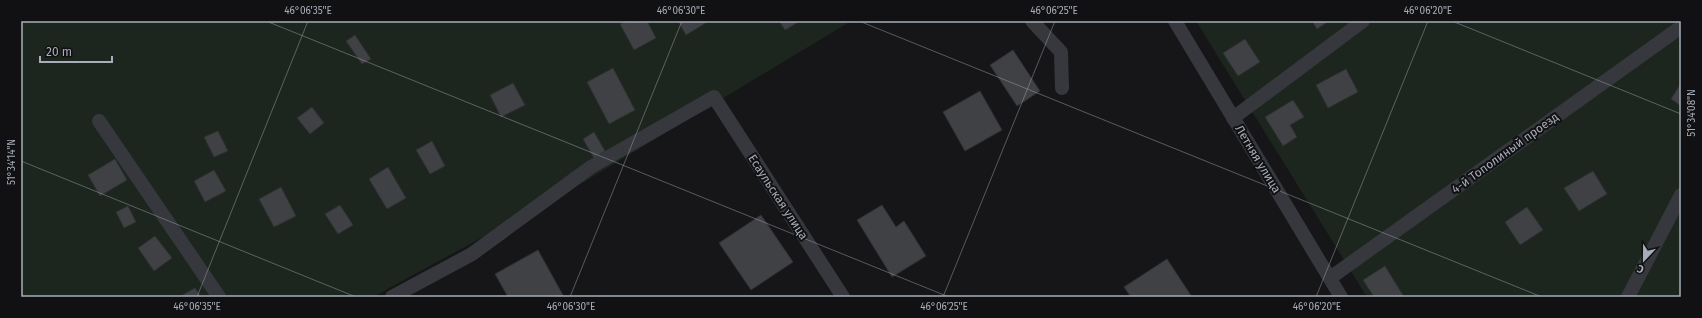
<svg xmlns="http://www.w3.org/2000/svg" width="1702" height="318" viewBox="0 0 1702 318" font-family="'Fira Sans',sans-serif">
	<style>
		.green { fill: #1d261e }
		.building { fill: #404145; stroke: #303034 }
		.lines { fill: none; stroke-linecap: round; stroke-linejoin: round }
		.lane { stroke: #36383d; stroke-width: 14 }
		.ticks { fill: none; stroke: #a7aeb8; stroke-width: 1; stroke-opacity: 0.45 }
		.labels { text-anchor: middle; stroke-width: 4; stroke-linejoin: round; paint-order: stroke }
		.street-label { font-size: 12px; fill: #a7aeb8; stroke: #111113 }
		.neatline { fill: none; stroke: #a7aeb8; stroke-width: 1.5 }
		.ticks-label { font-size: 10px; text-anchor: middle; fill: #a7aeb8 }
	</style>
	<rect width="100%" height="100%" fill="#161618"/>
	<g class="green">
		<path d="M21,21H851L589,179L373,297H21Z"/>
		<path d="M1196,21H1681V297H1367Z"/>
	</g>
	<g class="building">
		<path d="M626,21H647L656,38L634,50L620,24Z"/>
		<path d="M678,21H709L686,35Z"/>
		<path d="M779,21H800L785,30Z"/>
		<path d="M1312,21H1329L1317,29Z"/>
		<path d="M355,35L371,59L362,64L346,41Z"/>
		<path d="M1245,39L1260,62L1238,76L1223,53Z"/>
		<path d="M1013,50L1040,91L1017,106L990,65Z"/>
		<path d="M613,68L635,110L609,124L587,82Z"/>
		<path d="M1346,69L1358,92L1328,108L1316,85Z"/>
		<path d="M513,83L525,105L501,117L490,95Z"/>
		<path d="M1681,83V106L1671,99Z"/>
		<path d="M980,91L1002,130L965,151L943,112Z"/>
		<path d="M1293,100L1304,117L1290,125L1297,137L1283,146L1265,117Z"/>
		<path d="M312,107L324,123L310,134L297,118Z"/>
		<path d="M218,131L228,151L214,157L204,137Z"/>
		<path d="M594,132L605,151L594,158L583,139Z"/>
		<path d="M432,141L445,166L430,174L416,150Z"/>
		<path d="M115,159L127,180L100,196L88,175Z"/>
		<path d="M388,167L406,198L387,209L369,179Z"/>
		<path d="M214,170L226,191L205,202L194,181Z"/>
		<path d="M1593,171L1607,194L1579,211L1564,188Z"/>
		<path d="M281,187L296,216L274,227L259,199Z"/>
		<path d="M340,205L353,225L338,234L325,214Z"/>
		<path d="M882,205L896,227L904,221L926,256L892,277L857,220Z"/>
		<path d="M128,206L136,222L124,228L116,212Z"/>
		<path d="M1527,207L1543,230L1520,245L1505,222Z"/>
		<path d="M761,215L793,262L751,290L719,243Z"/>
		<path d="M155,236L172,258L154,271L138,248Z"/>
		<path d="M538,250L564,297H508L495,274Z"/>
		<path d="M1167,259L1192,297H1131L1124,287Z"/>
		<path d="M1385,266L1404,297H1374L1363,280Z"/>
		<path d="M195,288L201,297H179Z"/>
	</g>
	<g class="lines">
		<g class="lane">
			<path d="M1032,21L1061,52L1062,88"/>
			<path d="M1175,21L1341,297"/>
			<path d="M1233,118L1363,21"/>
			<path d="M99,121L219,297"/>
			<path d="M1330,278L1681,27"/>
			<path d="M392,297L472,254L591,167L714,97L843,297"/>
			<path d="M1628,297L1681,195"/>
		</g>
	</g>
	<path class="ticks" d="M266,21L949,297M859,21L1542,297M1452,21L1681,114M21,161L356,297M197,297L308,21M570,297L682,21M943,297L1055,21M1316,297L1428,21"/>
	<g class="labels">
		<g class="street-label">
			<text transform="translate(1505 153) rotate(-36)" y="4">4-й Тополиный проезд</text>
			<text transform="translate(1258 159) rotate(59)" y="4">Летняя улица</text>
			<text transform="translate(778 197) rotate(57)" y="4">Есаульская улица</text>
		</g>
	</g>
	<rect width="1702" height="318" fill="none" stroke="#111113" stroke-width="44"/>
	<g transform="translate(1644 260) rotate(202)" stroke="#111113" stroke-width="3" paint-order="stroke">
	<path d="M0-3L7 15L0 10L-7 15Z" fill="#a7aeb8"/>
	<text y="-6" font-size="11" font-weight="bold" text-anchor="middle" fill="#a7aeb8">С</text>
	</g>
	<path d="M40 56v6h72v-6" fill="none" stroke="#a7aeb8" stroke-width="2"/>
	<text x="46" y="56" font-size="12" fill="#a7aeb8" stroke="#111113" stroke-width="3" paint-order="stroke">20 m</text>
	<rect x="22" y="22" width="1658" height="274" class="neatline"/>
	<g class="ticks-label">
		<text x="308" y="14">46°06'35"E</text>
		<text x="681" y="14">46°06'30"E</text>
		<text x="1054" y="14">46°06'25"E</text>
		<text x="1428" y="14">46°06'20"E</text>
		<text transform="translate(1691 113) rotate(-90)" y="4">51°34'08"N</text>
		<text transform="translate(11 162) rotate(-90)" y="4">51°34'14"N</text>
		<text x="197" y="310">46°06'35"E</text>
		<text x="571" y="310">46°06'30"E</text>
		<text x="944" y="310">46°06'25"E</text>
		<text x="1317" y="310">46°06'20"E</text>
	</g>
</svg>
